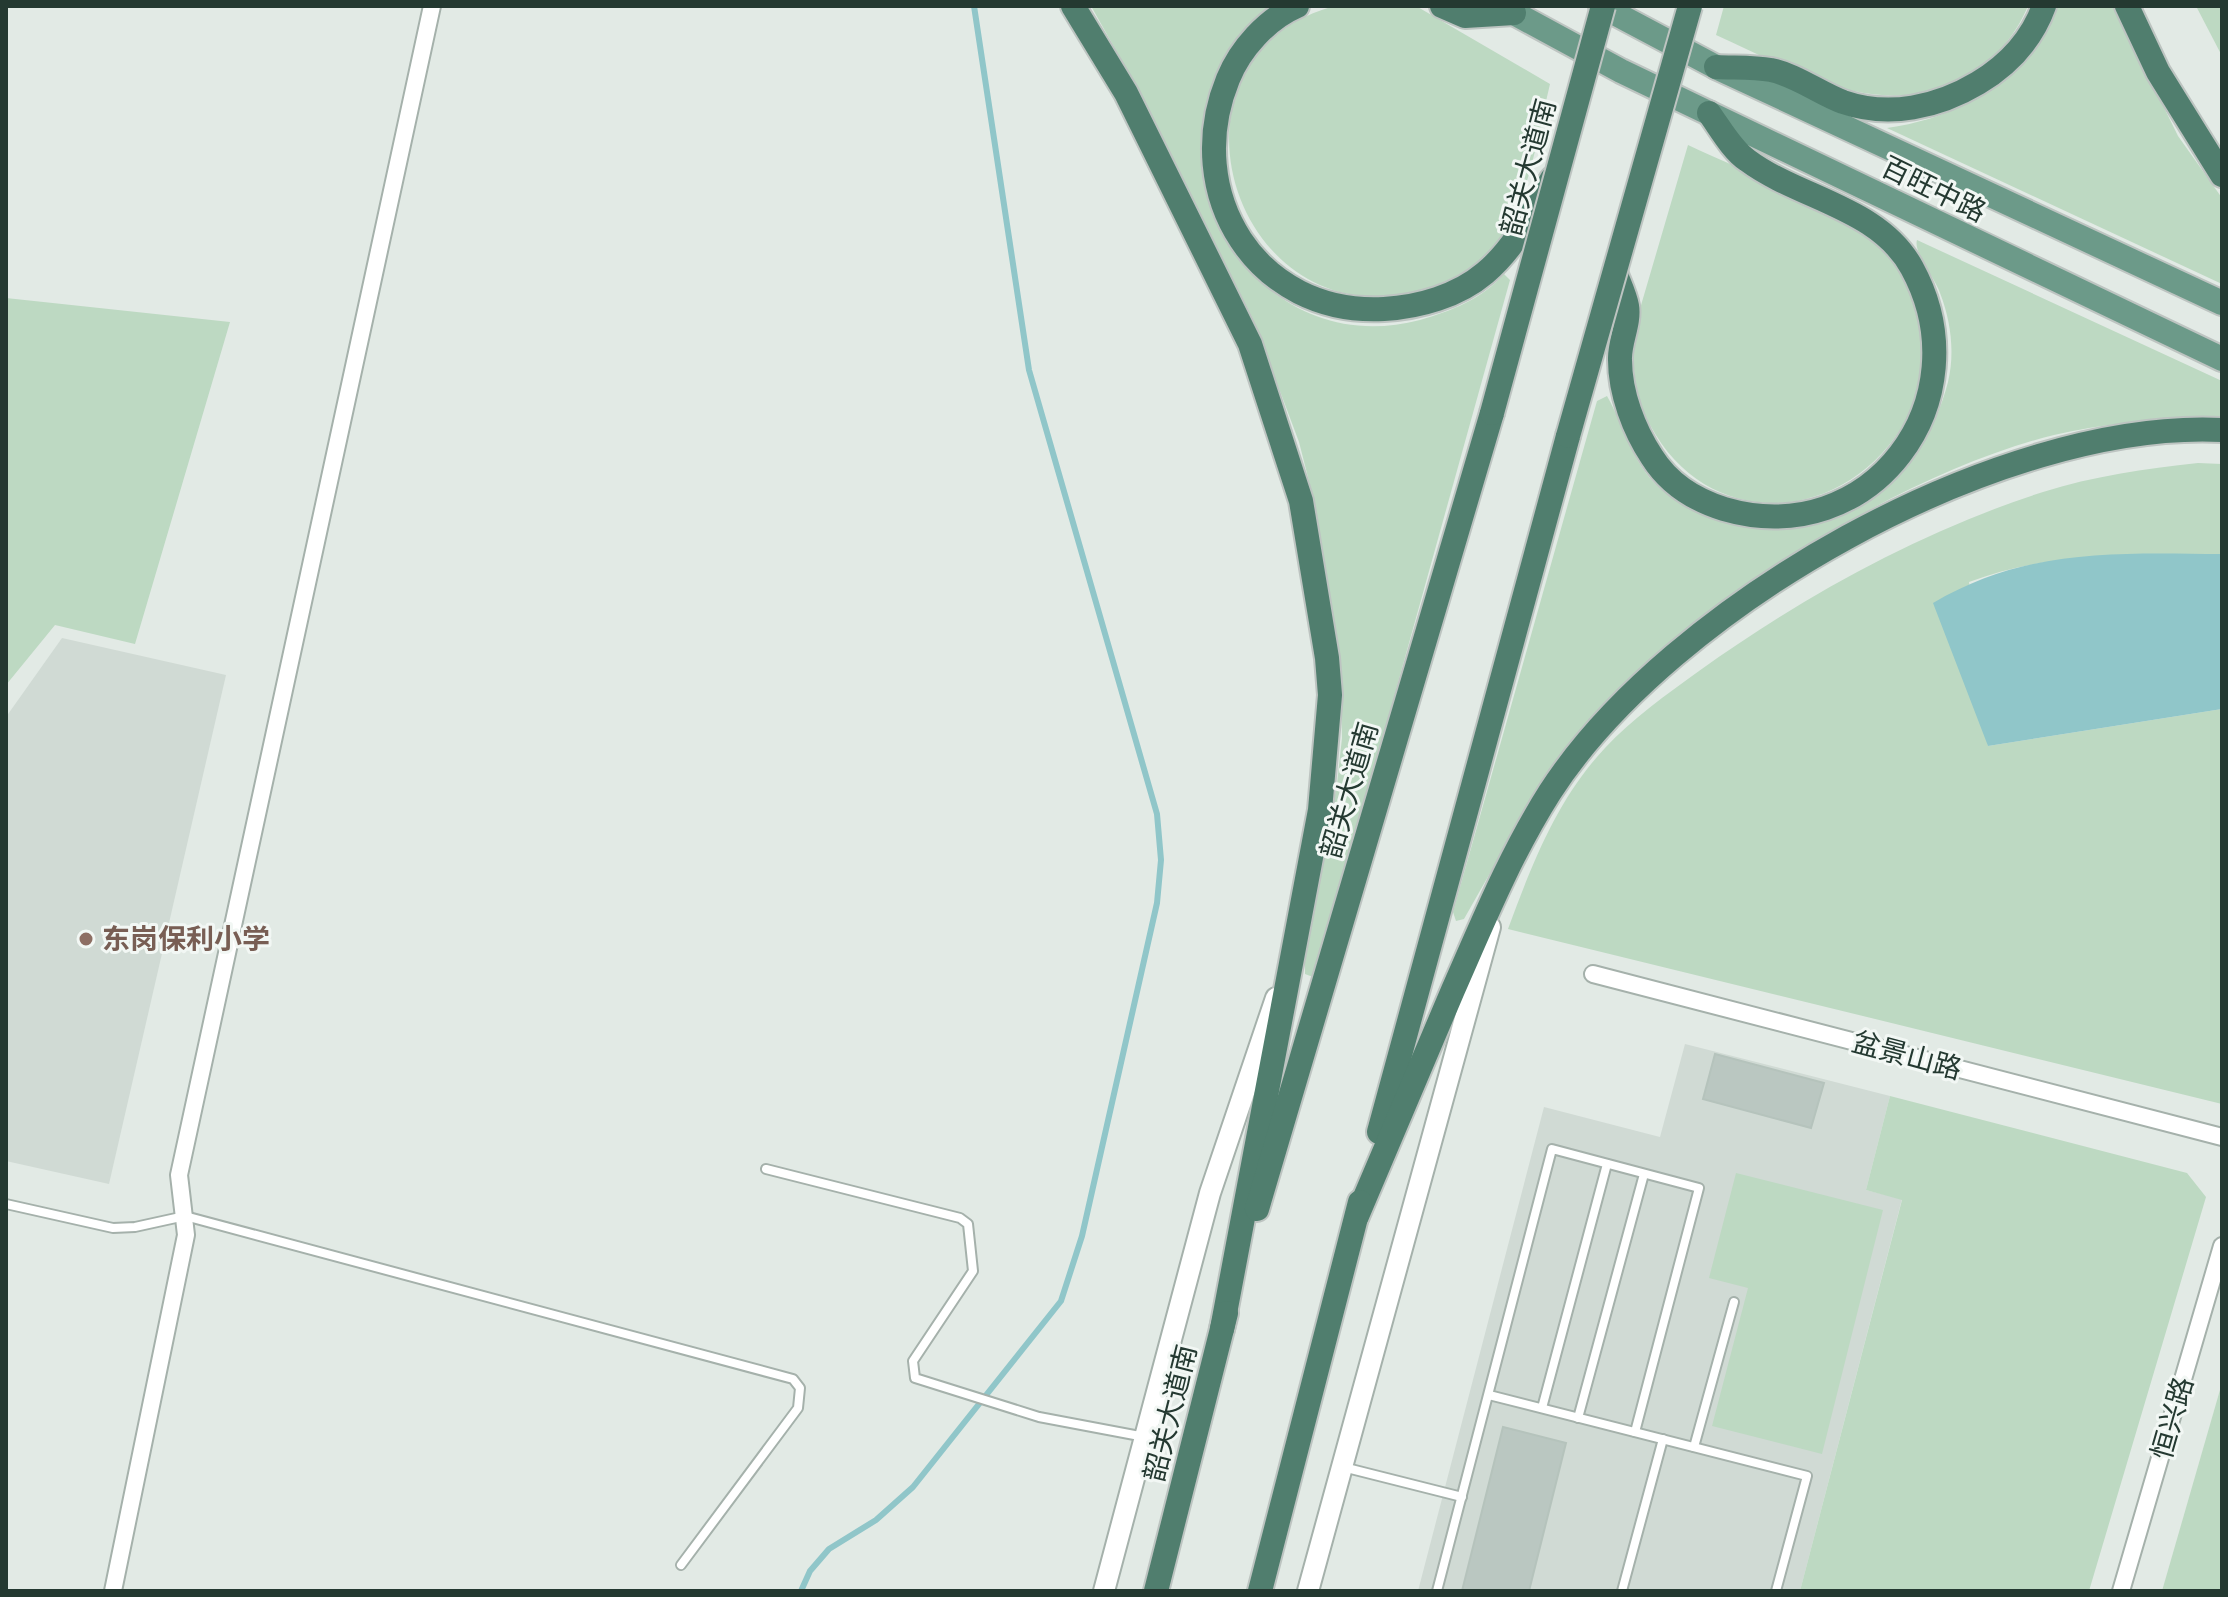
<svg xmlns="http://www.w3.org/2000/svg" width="2228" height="1597" viewBox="0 0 2228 1597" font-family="Ubuntu,'Noto Sans SC',sans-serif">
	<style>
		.built { fill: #d0dad4 }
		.green { fill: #bdd9c2 }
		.water { fill: #90c6c9 }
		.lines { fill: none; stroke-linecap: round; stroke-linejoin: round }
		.stream { stroke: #90c6c9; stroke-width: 6 }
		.building { fill: #bac7c1; stroke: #b5c3bc; stroke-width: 2 }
		.service-casing { stroke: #a5b1ab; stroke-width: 12 }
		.minor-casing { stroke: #a5b1ab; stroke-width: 20 }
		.tertiary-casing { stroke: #a5b1ab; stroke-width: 24 }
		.primary-casing { stroke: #bdc4c1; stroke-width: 28 }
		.trunk-casing { stroke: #bdc4c1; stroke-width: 28 }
		.service { stroke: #fff; stroke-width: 8 }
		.minor { stroke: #fff; stroke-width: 16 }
		.tertiary { stroke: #fff; stroke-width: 20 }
		.primary { stroke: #6c9a89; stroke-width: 24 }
		.trunk { stroke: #507e6e; stroke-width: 24 }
		.trunk-bridge-casing { stroke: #bdc4c1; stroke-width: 28; stroke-linecap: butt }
		.trunk-bridge { stroke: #507e6e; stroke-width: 24 }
		.education-dot { fill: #8d6e63; stroke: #f2f7f4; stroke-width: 3 }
		.labels { text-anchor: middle; stroke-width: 6; stroke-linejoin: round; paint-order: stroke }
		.street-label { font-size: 28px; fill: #243931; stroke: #f2f7f4 }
		.education-label { font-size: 28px; font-weight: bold; fill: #785e54; stroke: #f2f7f4; text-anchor: start }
	</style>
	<rect width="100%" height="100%" fill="#e2eae5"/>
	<g class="built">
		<path d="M62,638L226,675L109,1184L6,1161V717Z"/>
		<path d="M1685,1044L1890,1096L1866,1190L1902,1199L1800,1591H1418L1544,1107L1660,1137Z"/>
	</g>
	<g class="green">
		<path d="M1091,6H1271C1121,120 1234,369 1420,320C1451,311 1482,299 1504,274L1510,280L1320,963L1313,977L1305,974V962L1337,784L1342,738L1340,657L1311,489L1299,442L1253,319L1136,86Z"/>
		<path d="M1416,6L1550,84C1539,130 1532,181 1510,223C1493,258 1457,280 1421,290C1235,343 1146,61 1331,7C1356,0 1391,6 1416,6Z"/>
		<path d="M1724,6H2028C2014,39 1991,64 1959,80C1875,122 1793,69 1716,35Z"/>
		<path d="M2058,6H2114L2178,136L2222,198V284L1887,128C1961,118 2031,78 2058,6Z"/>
		<path d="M2196,6H2222V56Z"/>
		<path d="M1688,145C1749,174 1830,202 1881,245C1901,262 1908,285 1916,308C1929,344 1925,385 1907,418C1850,524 1709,536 1650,425C1635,397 1633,367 1632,336Z"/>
		<path d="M1917,240L2222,381V420C2165,418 2110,422 2054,435C1907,471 1705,596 1604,708C1547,771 1505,846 1464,919L1456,921L1453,912L1597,401L1607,396C1626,429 1633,469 1666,493C1693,513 1740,531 1774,526C1788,524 1802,518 1815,515C1830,511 1848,509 1862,502C1907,480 1936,429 1948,382C1955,353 1951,321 1940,293C1935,278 1913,252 1917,240Z"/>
		<path d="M6,298L230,322L135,644L55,625L6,685Z"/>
		<path d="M2198,463L2222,464V554C2136,556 2050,551 1969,582L1988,746L2222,709V1104L1508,929C1532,864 1557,799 1605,748C1632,719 1667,694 1699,671C1802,597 1921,531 2043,492C2093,476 2145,469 2198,463Z"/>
		<path d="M1890,1096L2187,1173L2206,1197L2089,1591H1800L1902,1200L1866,1190Z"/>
		<path d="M1736,1173L1883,1210L1822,1454L1712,1426L1748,1288L1709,1278Z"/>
		<path d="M2222,1383V1591H2162Z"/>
	</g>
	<path class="water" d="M2222,554V709L1988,746L1933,603C2027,548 2116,553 2222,554Z"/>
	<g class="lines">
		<path class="stream" d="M801,1591L810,1571L829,1549L876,1520L913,1487L1061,1301L1082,1236L1157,903L1161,860L1157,814L1029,370L974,6"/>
	</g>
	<g class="building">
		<path d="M1715,1054L1824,1083L1811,1128L1703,1099Z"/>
		<path d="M1503,1427L1566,1443L1529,1591H1462Z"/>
	</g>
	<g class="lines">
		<g class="service-casing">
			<g id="service">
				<path d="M766,1169L960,1218L968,1224L973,1271L913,1361L915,1378L1039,1417L1145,1437"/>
				<path d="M6,1204L113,1228L135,1227L185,1216L793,1379L800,1388L798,1408L681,1565"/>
				<path d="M1489,1395L1807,1476L1776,1591"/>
				<path d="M1542,1408L1607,1164"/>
				<path d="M1578,1418L1644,1174"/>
				<path d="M1694,1447L1734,1302"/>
				<path d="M1343,1467L1462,1497"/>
				<path d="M1437,1591L1552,1149L1699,1188L1635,1432"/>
				<path d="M1622,1591L1663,1439"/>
			</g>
		</g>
		<g class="minor-casing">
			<g id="minor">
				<path d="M1593,974L2222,1137"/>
				<path d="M113,1591L186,1235L179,1175L432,6"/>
				<path d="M2121,1591L2222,1246"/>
			</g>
		</g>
		<g class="tertiary-casing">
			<g id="tertiary">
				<path d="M1104,1591L1210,1193L1276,998"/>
				<path d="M1308,1591L1490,927"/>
			</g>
		</g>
		<g class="primary-casing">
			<g id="primary">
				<path d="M1501,6L1621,71L2222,359"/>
				<path d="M1601,6L1716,67L2222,303"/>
			</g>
		</g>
		<g class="trunk-casing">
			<g id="trunk">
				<path d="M1073,6L1126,93L1250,344L1301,501L1327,658L1330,695L1320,810L1222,1329"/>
				<path d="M1297,6C1267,19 1240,49 1228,79C1181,194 1257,316 1384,309C1419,307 1458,296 1485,273C1515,248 1533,211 1552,179"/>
				<path d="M1442,6L1465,16L1514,13"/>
				<path d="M2127,6L2158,72L2222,175"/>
				<path d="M1716,67C1734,68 1753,67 1771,70C1796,75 1819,93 1843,102C1889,118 1938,107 1978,83C2008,65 2032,39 2044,6"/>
				<path d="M1615,272C1619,283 1625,295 1627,306C1630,323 1619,343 1620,360C1620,393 1634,430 1652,457C1669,484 1695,500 1724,509C1871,552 1984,400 1912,268C1879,207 1799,199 1747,160C1732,150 1720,128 1709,113"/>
				<path d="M1379,1132L1568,436"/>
				<path d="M1257,1209L1492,413"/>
				<path d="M1357,1216C1389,1141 1421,1065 1453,990C1483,922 1510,855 1550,792C1670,606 1999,419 2222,430"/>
				<path d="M1156,1591L1226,1313"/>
				<path d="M1260,1591L1360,1202"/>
			</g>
		</g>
		<use href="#service" class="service"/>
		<use href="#minor" class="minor"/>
		<use href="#tertiary" class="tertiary"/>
		<use href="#primary" class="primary"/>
		<use href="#trunk" class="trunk"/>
		<g class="trunk-bridge-casing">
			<g id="trunk-bridge">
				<path d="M1492,413L1603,6"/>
				<path d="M1568,436L1690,6"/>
			</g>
		</g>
		<use href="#trunk-bridge" class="trunk-bridge"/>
	</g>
	<circle class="education-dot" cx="86" cy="939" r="8"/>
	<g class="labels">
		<g class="street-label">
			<text transform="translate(1528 167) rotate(-75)" y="10">韶关大道南</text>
			<text transform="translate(1934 189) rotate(26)" y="10">百旺中路</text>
			<text transform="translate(1349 790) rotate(-74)" y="10">韶关大道南</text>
			<text transform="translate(1907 1055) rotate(15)" y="10">盆景山路</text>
			<text transform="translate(1170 1413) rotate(-76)" y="10">韶关大道南</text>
			<text transform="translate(2172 1418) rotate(-74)" y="10">恒兴路</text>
		</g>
		<g class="education-label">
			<text x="102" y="949">东岗保利小学</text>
		</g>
	</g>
	<rect width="2228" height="1597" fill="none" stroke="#243931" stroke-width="16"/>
</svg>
